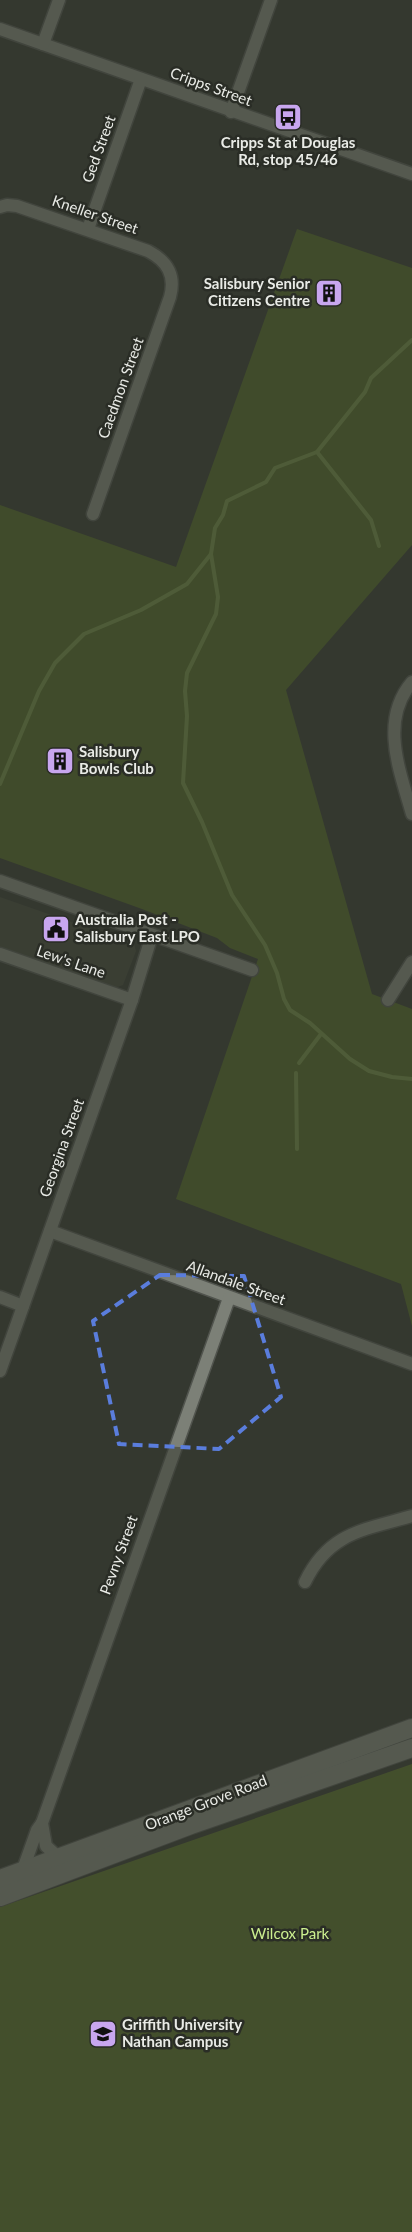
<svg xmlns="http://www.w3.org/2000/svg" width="412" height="2232" viewBox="0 0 412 2232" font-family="Lato,sans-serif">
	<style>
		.built { fill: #414639 }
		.green { fill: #4e6326 }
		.forest { fill: #566c29 }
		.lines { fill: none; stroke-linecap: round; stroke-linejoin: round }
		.stream { stroke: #6e8643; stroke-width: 4 }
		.street-casing { stroke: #51544e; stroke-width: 15 }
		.secondary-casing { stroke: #51544e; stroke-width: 20 }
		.street { stroke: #7c8077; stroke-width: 12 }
		.secondary { stroke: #7c8077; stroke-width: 18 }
		.marked { fill: none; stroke: #5a7ddc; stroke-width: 4; stroke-dasharray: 10 6; stroke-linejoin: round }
		.labels { text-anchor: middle; stroke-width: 5; stroke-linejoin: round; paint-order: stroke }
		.street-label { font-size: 15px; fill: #e9ebe6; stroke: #2a2d26 }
		.poi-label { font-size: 15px; font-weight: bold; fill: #e9ebe6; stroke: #2a2d26; text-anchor: start }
		.park-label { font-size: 15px; fill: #cbee8f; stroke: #2a2d26 }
	</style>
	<rect width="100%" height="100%" fill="#343830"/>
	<path class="built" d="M0,897L134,944L136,951L123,985L112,989L0,948Z"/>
	<path class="green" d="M297,229L412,268V545L286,690L372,994L412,1009V1326L401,1284L176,1199L258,959L230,948L217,938L142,909L0,858V505L176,567Z"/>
	<path class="forest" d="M412,1764V2232H0V1907Z"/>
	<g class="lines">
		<g class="stream">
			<path d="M412,340L371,378L365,392L317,452L275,468L266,482L227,501L223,515L215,528L211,554L218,597L216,614L187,673L185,691L187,716L183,783L202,822L232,895L265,945L277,973L284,999L290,1010L310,1023L350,1059L369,1071L392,1077L412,1079"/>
			<path d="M317,452L371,520L379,546"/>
			<path d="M0,784L39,691L55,663L84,634L141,610L187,584L211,554"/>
			<path d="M299,1063L321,1034"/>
			<path d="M296,1073L297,1149"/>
		</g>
		<g class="street-casing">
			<g id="street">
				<path d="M0,29L412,174"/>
				<path d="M43,44L59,0"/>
				<path d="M231,112L271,0"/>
				<path d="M0,207L7,205L17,206L148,251C167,261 176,275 170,297L93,514"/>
				<path d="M88,229L141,79"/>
				<path d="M412,682C379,721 400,771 412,814"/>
				<path d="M0,881L252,970"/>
				<path d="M0,954L132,1000"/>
				<path d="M388,1000L412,962"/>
				<path d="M50,1231L412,1364"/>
				<path d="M0,1297L23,1306"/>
				<path d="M0,1371L132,1000L152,935"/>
				<path d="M305,1582C329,1532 364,1530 412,1516"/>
				<path d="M59,1858L46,1846L42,1823L229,1298"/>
				<path d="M22,1872L37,1830L42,1823"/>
			</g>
		</g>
		<g class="secondary-casing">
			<g id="secondary">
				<path d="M0,1879L412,1728"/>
				<path d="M0,1897L191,1825L412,1748"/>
			</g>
		</g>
		<use href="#street" class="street"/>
		<use href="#secondary" class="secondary"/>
	</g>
	<path d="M0 0H412V2232H0ZM160,1275L244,1276L281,1397L219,1449L119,1444L93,1321Z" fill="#343830" fill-opacity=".55" fill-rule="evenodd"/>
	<path class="marked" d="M160,1275L244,1276L281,1397L219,1449L119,1444L93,1321Z"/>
	<defs>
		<g id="bus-square" transform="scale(1.4375)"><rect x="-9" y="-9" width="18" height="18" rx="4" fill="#c8a6ef" stroke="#2a2d26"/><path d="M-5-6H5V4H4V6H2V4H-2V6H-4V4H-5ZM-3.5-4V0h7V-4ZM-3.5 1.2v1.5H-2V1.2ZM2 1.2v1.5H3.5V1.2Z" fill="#111"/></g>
		<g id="building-square" transform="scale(1.4375)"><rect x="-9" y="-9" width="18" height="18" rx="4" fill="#c8a6ef" stroke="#2a2d26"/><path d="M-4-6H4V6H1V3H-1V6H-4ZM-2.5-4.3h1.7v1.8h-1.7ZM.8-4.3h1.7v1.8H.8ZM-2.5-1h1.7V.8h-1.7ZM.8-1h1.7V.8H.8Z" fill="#111"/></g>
		<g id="civic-square" transform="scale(1.4375)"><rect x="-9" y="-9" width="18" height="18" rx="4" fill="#c8a6ef" stroke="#2a2d26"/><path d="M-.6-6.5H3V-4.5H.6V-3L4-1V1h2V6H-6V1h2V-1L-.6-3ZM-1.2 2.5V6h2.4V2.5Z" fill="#111"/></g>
		<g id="university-square" transform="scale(1.4375)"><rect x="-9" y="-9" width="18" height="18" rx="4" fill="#c8a6ef" stroke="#2a2d26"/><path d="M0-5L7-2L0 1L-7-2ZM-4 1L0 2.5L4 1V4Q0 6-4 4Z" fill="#111"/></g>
	</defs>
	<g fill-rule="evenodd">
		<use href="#bus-square" x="288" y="117"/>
		<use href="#building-square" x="329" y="293"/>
		<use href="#building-square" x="60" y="761"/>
		<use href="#civic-square" x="56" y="929"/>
		<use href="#university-square" x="103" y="2034"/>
	</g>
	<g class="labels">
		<g class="street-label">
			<text transform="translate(211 87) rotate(20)" y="5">Cripps Street</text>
			<text transform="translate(99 149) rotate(-70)" y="5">Ged Street</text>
			<text transform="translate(95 215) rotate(19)" y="5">Kneller Street</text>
			<text transform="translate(121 388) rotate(-70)" y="5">Caedmon Street</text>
			<text transform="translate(71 962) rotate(19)" y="5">Lew's Lane</text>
			<text transform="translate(62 1148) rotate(-70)" y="5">Georgina Street</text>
			<text transform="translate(236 1283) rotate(20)" y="5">Allandale Street</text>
			<text transform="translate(119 1555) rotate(-70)" y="5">Pevny Street</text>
			<text transform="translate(206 1803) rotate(-21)" y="5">Orange Grove Road</text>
		</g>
		<g class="poi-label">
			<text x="288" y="148" text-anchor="middle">Cripps St at Douglas<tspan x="288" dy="17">Rd, stop 45/46</tspan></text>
			<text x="310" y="289" text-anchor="end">Salisbury Senior<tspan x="310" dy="17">Citizens Centre</tspan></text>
			<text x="79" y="757">Salisbury<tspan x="79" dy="17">Bowls Club</tspan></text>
			<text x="75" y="925">Australia Post -<tspan x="75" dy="17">Salisbury East LPO</tspan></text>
			<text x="122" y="2030">Griffith University<tspan x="122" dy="17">Nathan Campus</tspan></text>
		</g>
		<g class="park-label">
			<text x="290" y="1939">Wilcox Park</text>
		</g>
	</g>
</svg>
